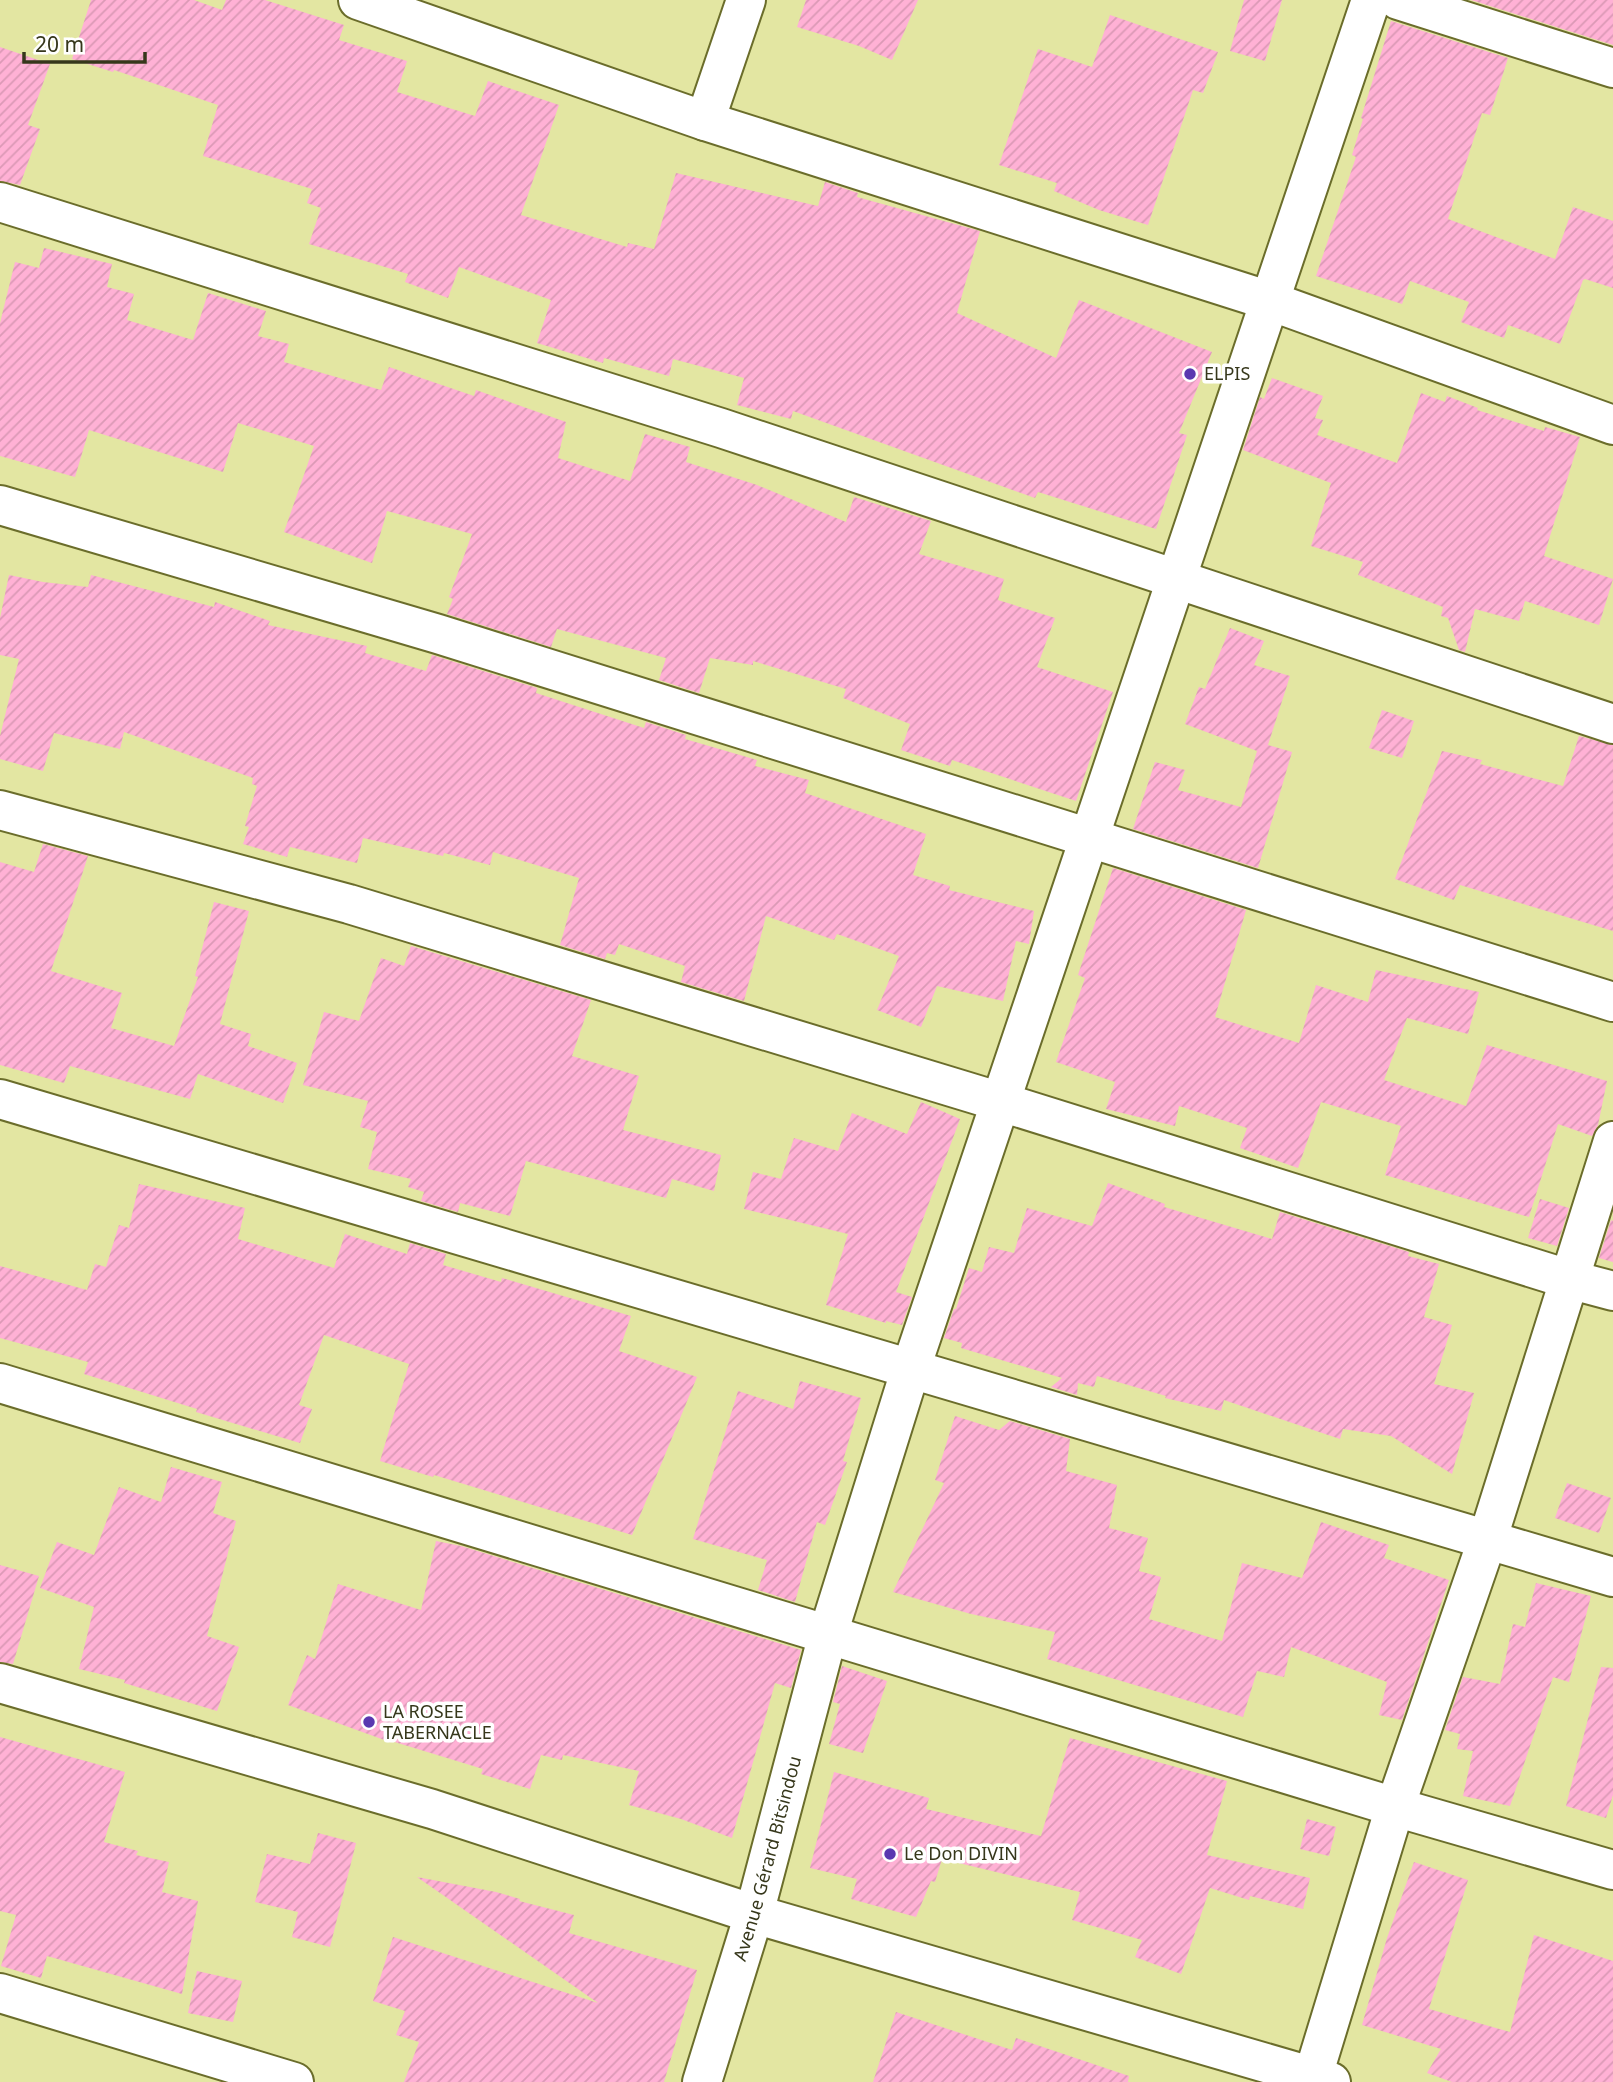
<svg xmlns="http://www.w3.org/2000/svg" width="1613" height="2082" viewBox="0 0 1613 2082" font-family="'Noto Sans',sans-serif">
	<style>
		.building { fill: url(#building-hatch) }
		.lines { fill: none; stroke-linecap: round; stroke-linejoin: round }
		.street-casing { stroke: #6b6d2b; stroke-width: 42 }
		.street { stroke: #fff; stroke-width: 38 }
		.poi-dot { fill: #5a38b0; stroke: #fff; stroke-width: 2.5 }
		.labels { text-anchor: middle; stroke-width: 7; stroke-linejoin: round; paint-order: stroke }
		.poi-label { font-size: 18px; fill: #36371b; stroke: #fff; text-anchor: start }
		.street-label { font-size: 18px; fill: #36371b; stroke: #fff }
	</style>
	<defs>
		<pattern id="building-hatch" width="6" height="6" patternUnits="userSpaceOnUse" patternTransform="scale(1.75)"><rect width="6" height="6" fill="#ffb1d5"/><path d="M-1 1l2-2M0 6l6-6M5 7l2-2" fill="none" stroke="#db99b6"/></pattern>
	</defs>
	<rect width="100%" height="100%" fill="#e3e6a2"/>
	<g class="building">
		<path d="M91,0H194L222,10L226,0H265L344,25L339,40L407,61L397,92L475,116L488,81L559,105L521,215L627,247L628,243L654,249L676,173L818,206L825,182L858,193L857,197L980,231L957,313L1056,358L1079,300L1212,352L1179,433L1187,435L1156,529L1038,492L1035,498L793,411L791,419L737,405L744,378L673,359L669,376L604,358L603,363L537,343L551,300L459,267L448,298L405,282L408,274L309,244L321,208L307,203L312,189L203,156L218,105L114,70L113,72L72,59Z"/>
		<path d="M806,0H918L892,60L859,46L797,27Z"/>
		<path d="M1244,0H1282L1265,61L1230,51Z"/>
		<path d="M1471,0H1613V45Z"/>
		<path d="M1110,15L1218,52L1203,93L1193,90L1148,225L1099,210L1054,191L1057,183L999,165L1038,49L1092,67Z"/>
		<path d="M1391,21L1508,58L1490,115L1482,113L1448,219L1555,259L1573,207L1613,221V288L1585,279L1583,280L1560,344L1508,325L1504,338L1461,322L1469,302L1410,281L1402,304L1316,276L1356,157L1352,155L1363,119L1361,118Z"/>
		<path d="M0,47L50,64L28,125L40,129L20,185L0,181Z"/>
		<path d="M44,248L112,264L107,287L134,294L127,320L193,340L208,293L266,311L258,336L289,344L284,362L381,390L389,367L474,396L476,390L566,422L558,458L630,481L645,434L690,447L686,462L757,485L846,522L854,497L931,521L919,554L1004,579L998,600L1055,618L1037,667L1113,692L1076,801L952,760L950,766L901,750L910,724L843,698L846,689L753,661V665L710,658L699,693L659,680L666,658L557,629L551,647L447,614L453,599L449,597L472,534L387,511L372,563L284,532L314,446L238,423L223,472L89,430L75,477L0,456V323L15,262L39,268Z"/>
		<path d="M1272,378L1323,396L1315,418L1323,420L1317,435L1397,463L1421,393L1445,402L1447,396L1478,408L1477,410L1544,431L1545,427L1580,437L1544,556L1613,579L1599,625L1525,601L1519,621L1475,609L1465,652L1459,650L1448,618L1441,616L1443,607L1358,575L1363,562L1311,546L1331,483L1243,450L1260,397L1264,399Z"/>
		<path d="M9,575L43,582L88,587L91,575L214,607L215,602L270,621L268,625L367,646L365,653L426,671L432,655L537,688L536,693L644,728L646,722L686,735L685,739L757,760L755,766L809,780L805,793L926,834L913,875L950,886L949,890L1034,911L1029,944L1016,941L1003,1001L937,986L921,1027L877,1010L899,956L837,934L834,940L766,916L744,1001L681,982L685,966L619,944L615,955L607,953L605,959L560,945L579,878L493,852L490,865L444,853L443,856L363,838L357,863L290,847L287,857L243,844L249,827L245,826L257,786L252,784L253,778L124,732L120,749L54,733L43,771L0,759V736L19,659L0,655V618Z"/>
		<path d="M1230,628L1264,641L1254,665L1290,676L1268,745L1292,752L1258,868L1133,829L1155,762L1185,770L1178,790L1241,807L1257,751L1185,724L1199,687L1205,689Z"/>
		<path d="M1382,710L1414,721L1402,758L1369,748Z"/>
		<path d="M1579,736L1613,745V931L1460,885L1454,900L1395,879L1442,751L1482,760L1480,764L1563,786Z"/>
		<path d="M43,844L88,856L51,971L122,993L111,1028L174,1046L198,977L195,976L214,902L249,911L220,1024L251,1034L248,1046L297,1063L283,1103L198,1074L190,1099L70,1066L64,1083L0,1065V862L34,872Z"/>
		<path d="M1113,868L1246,910L1215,1017L1299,1043L1316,985L1368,1002L1376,970L1479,992L1468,1034L1407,1018L1384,1080L1466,1106L1487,1045L1607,1081L1598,1125L1592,1136L1558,1124L1529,1217L1385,1175L1401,1126L1321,1102L1298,1168L1240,1148L1247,1128L1179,1106L1175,1126L1106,1109L1115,1082L1056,1062L1085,978L1078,975Z"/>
		<path d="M411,946L591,1000L572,1056L639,1076L623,1130L721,1155L714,1191L672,1179L666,1198L526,1161L510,1216L460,1203L458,1212L421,1201L424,1192L408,1187L411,1179L368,1169L377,1132L360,1127L368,1101L303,1085L324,1012L359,1021L381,958L404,966Z"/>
		<path d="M921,1102L960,1119L896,1292L912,1297L902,1325L886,1321V1323L826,1305L848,1234L744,1209L753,1172L781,1179L794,1138L838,1151L852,1113L907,1134Z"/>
		<path d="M1108,1183L1165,1204L1164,1207L1272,1239L1280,1212L1409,1252L1408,1256L1439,1264L1424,1317L1452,1325L1434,1384L1474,1393L1452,1474L1391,1436L1343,1429L1340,1439L1224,1400L1221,1411L1165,1398L1166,1396L1097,1376L1094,1387L1078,1383L1077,1395L1051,1387L1062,1378L961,1348L962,1343L944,1338L954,1309H956L969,1268L982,1272L989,1247L1014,1253L1027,1208L1092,1226Z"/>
		<path d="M139,1184L245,1208L238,1239L334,1268L345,1234L407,1254L410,1243L446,1254L443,1265L501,1282L502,1278L631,1316L619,1351L697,1377L632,1535L434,1475L433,1477L380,1461L409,1364L324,1335L299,1405L312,1409L300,1443L196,1412L197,1409L84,1374L88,1362L0,1338V1266L87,1290L95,1264L106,1267L119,1225L129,1228Z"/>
		<path d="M1540,1199L1569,1208L1557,1246L1528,1238Z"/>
		<path d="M1611,1220L1613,1221V1262L1599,1258Z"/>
		<path d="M800,1381L861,1398L843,1461L847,1462L825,1525L817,1522L795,1602L758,1590L767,1560L693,1539L738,1391L793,1409Z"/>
		<path d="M955,1416L999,1430L1010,1421L1070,1439L1066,1471L1117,1485L1109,1528L1148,1538L1139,1571L1161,1577L1149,1619L1222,1641L1242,1563L1302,1578L1321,1522L1389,1545L1384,1558L1449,1580L1402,1720L1379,1715L1387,1682L1291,1647L1284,1677L1257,1671L1243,1717L1047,1659L1055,1632L971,1614L893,1592L944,1483L935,1480Z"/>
		<path d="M171,1467L222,1482L213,1513L236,1521L207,1636L239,1647L217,1711L124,1683L125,1680L79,1669L94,1607L40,1588L57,1542L94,1555L119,1487L161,1502Z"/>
		<path d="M1567,1483L1611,1498L1599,1533L1555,1518Z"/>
		<path d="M436,1541L461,1546L801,1650L791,1688L775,1683L732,1838L681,1819L629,1805L639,1771L563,1755L562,1760L541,1755L530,1789L481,1774L483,1769L388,1740L387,1741L288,1705L307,1655L315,1659L338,1584L421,1610Z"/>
		<path d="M0,1565L39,1576L13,1664L0,1662Z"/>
		<path d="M1536,1583L1591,1596L1569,1682L1553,1677L1510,1806L1463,1796L1473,1751L1457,1749L1460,1734L1445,1730L1463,1677L1500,1684L1513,1624L1525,1627Z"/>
		<path d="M842,1666L887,1681L863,1753L829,1744L840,1704L833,1702Z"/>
		<path d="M1601,1667L1613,1668V1795L1606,1818L1566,1806Z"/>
		<path d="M0,1737L125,1772L104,1842L138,1851L136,1855L169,1862L162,1892L198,1901L182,1994L47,1956L41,1978L1,1966L16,1915L0,1911Z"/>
		<path d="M1070,1738L1227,1781L1207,1855L1310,1878L1303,1909L1250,1896L1249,1900L1210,1888L1181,1974L1135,1957L1142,1940L1072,1920L1080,1892L942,1859L935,1882L931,1881L916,1917L851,1899L857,1879L810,1868L834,1772L929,1798L926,1809L1041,1836Z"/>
		<path d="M1307,1819L1336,1827L1329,1856L1300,1849Z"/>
		<path d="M318,1833L356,1843L330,1947L292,1937L298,1912L255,1902L267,1854L310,1864Z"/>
		<path d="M1414,1862L1468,1880L1429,2009L1510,2032L1534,1935L1613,1961V2082H1452L1427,2073L1441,2049L1362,2025L1387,1938Z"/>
		<path d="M417,1877L496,1892L520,1899L519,1901L574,1915L569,1933L697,1970L664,2082H404L419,2042L396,2035L405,2011L373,2001L393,1937L598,2003Z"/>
		<path d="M197,1971L242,1981L233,2022L188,2013Z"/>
		<path d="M896,2012L1012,2050L1016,2038L1129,2076L1128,2082H873Z"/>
	</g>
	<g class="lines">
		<g class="street-casing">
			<g id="street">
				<path d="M358,0L705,121L1270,301L1613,425"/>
				<path d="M1398,0L1613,68"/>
				<path d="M705,121L746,0"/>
				<path d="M0,202L721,428L1613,724"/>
				<path d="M0,505L438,634L1613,1002"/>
				<path d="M0,810L349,904L1001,1102L1568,1279L1613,1291"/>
				<path d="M0,1099L1613,1577"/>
				<path d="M0,1383L1395,1807L1613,1870"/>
				<path d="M0,1683L432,1809L754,1914L1331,2082"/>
				<path d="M0,1993L294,2082"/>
				<path d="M1313,2076L1395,1807L1487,1541L1613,1141"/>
				<path id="s1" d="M702,2082L754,1914L828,1634L911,1368L1371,0"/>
			</g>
		</g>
		<use href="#street" class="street"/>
	</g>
	<g class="poi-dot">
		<circle cx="1190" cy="374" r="7"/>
		<circle cx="369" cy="1722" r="7"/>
		<circle cx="890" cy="1854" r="7"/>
	</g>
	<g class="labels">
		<g class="poi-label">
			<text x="1204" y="380">ELPIS</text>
			<text x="383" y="1718">LA ROSEE<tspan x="383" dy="21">TABERNACLE</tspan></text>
			<text x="904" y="1860">Le Don DIVIN</text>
		</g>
		<g class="street-label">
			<text dy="6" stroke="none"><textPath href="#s1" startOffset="233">Avenue Gérard Bitsindou</textPath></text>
		</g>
	</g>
	<path d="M24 52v10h121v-10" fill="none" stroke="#36371b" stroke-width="3.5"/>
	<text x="35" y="52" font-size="21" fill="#36371b" stroke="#ffffff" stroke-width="5" paint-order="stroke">20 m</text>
</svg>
